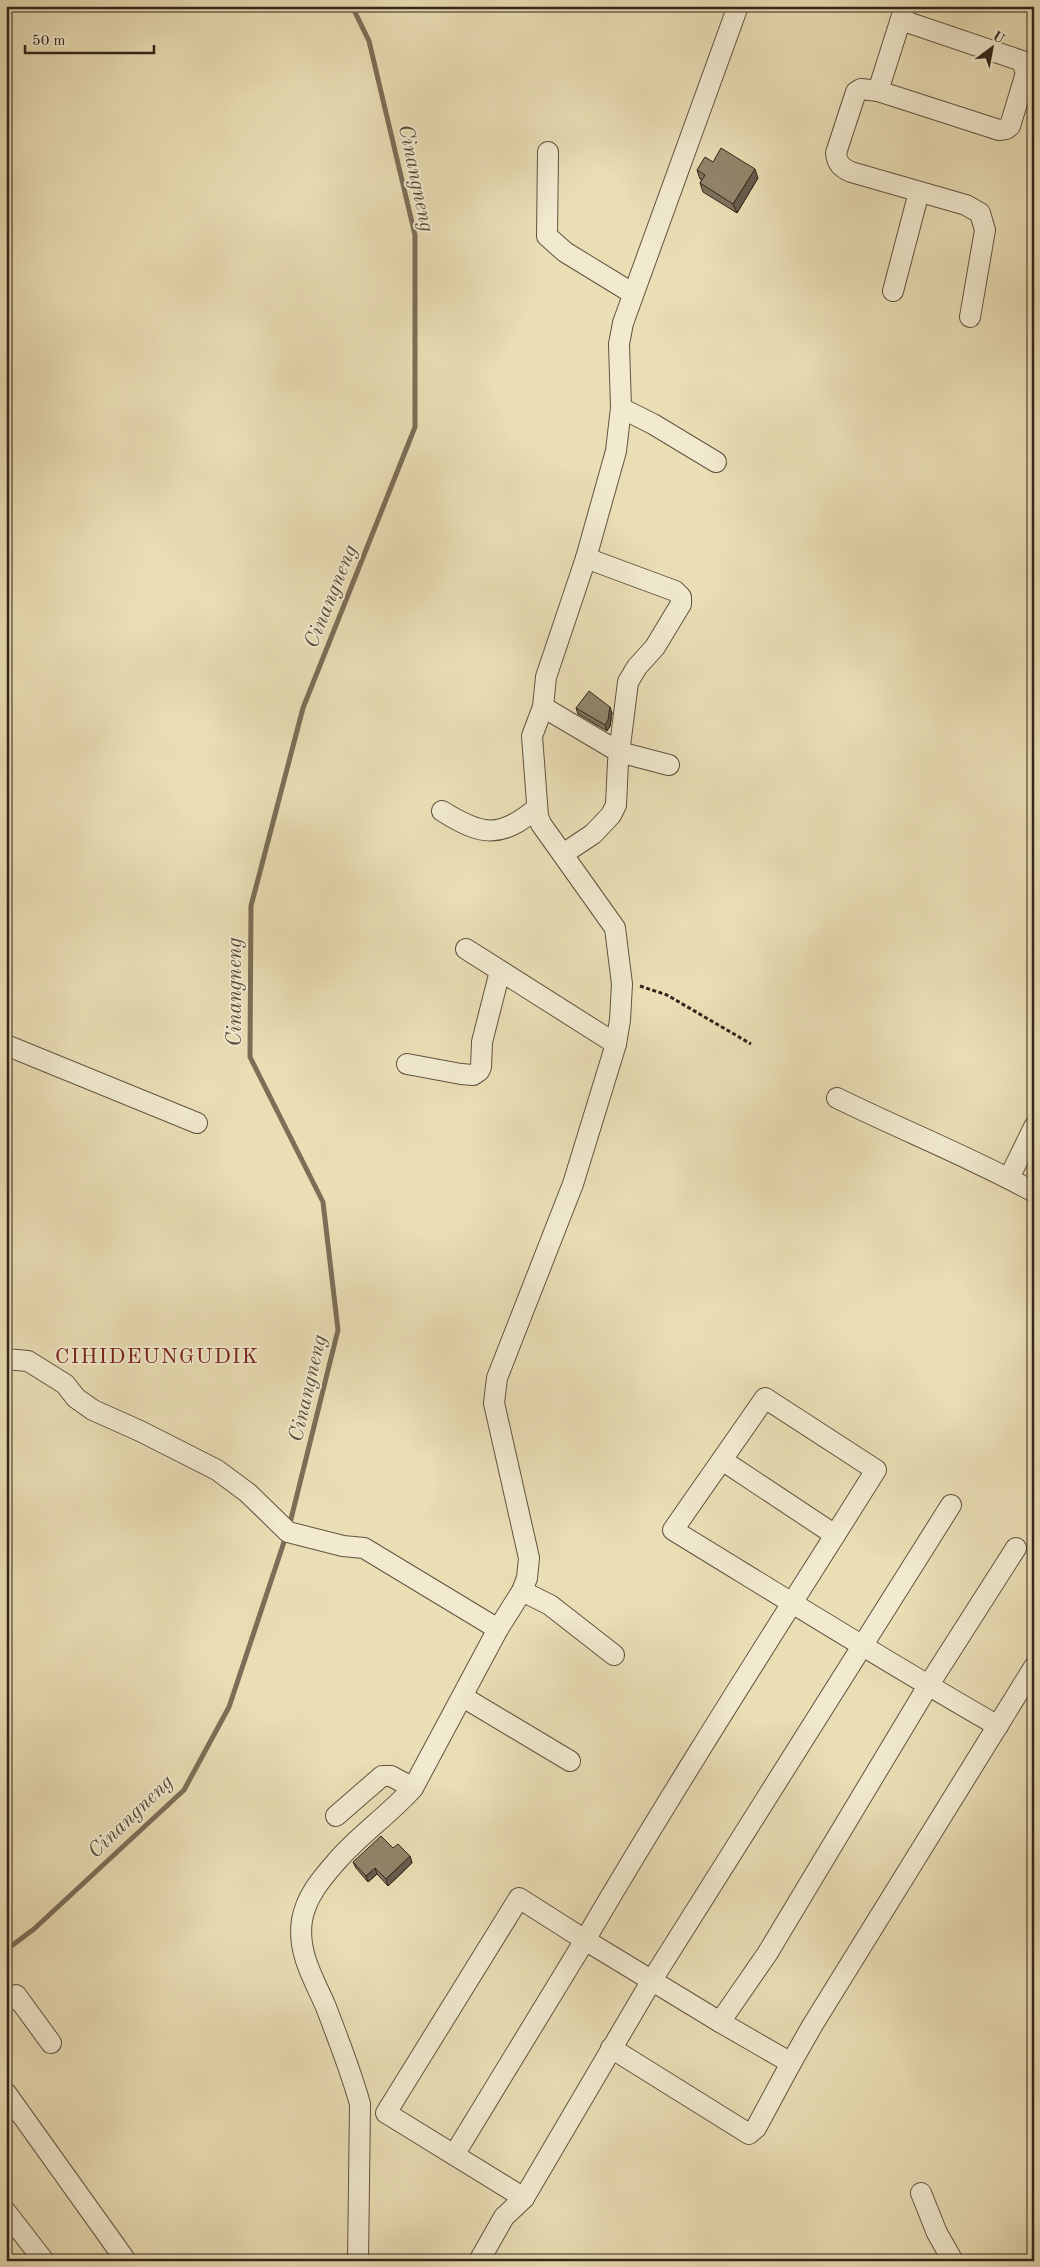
<svg xmlns="http://www.w3.org/2000/svg" width="1040" height="2267" viewBox="0 0 1040 2267" font-family="'Old Standard TT',serif">
	<style>
		.lines { fill: none; stroke-linecap: round; stroke-linejoin: round }
		.stream { stroke: #7c6e58; stroke-width: 5 }
		.minor-casing { stroke: #615342; stroke-width: 22 }
		.path { stroke: #33251b; stroke-width: 3; stroke-dasharray: 4 2.5; stroke-linecap: butt }
		.minor { stroke: #f1eacf; stroke-width: 20 }
		.wall { fill: #7e725c; stroke: #33251b }
		.shaded-wall { fill: #665d4b; stroke: #33251b }
		.building { fill: #92856b; stroke: #33251b }
		.labels { text-anchor: middle; stroke-width: 4; stroke-linejoin: round; paint-order: stroke }
		.water-label { font-size: 21px; font-style: italic; fill: #574a3a; stroke: #f1eacf }
		.quarter-label { font-size: 22px; letter-spacing: 1px; fill: #7a1f14; stroke: #f1eacf }
	</style>
	<rect width="100%" height="100%" fill="#eadeb5"/>
	<filter id="stains"><feTurbulence type="fractalNoise" baseFrequency=".004" numOctaves="4"/><feColorMatrix values="0 0 0 0 .2 0 0 0 0 .09 0 0 0 0 .02 0 0 0 .5 -.17"/></filter>
	<radialGradient id="worn" r=".72"><stop offset=".6" stop-color="#630" stop-opacity="0"/><stop offset="1" stop-color="#630" stop-opacity=".3"/></radialGradient>
	<g class="lines">
		<g class="stream">
			<path d="M289,1527L338,1330L323,1202L250,1057L251,906L303,708L415,427V235L369,41L352,6"/>
			<path d="M6,1950L34,1929L184,1790L229,1707L286,1536"/>
		</g>
		<g class="minor-casing">
			<g id="minor">
				<path d="M901,20L1022,61L1026,73L1010,126L1006,129L999,130L878,91L905,6"/>
				<path d="M878,91L861,89L856,92L836,153C837,164 842,168 851,172L966,205L980,213L985,230L970,317"/>
				<path d="M548,152L547,236L565,252L632,293"/>
				<path d="M893,291L919,192"/>
				<path d="M621,408L653,424L716,462"/>
				<path d="M543,707L619,752L669,765"/>
				<path d="M442,811C482,836 500,839 537,808"/>
				<path d="M563,854L593,834L611,815L616,805L618,762L628,682L637,667L655,647L681,604V597L675,591L586,558"/>
				<path d="M466,949L616,1044"/>
				<path d="M6,1045L197,1123"/>
				<path d="M407,1064L461,1074L473,1075L479,1071L481,1067L482,1042L500,971"/>
				<path d="M837,1098C902,1130 970,1157 1034,1192"/>
				<path d="M1009,1178L1034,1127"/>
				<path d="M6,1359L28,1361L65,1384L76,1398L93,1410L140,1431L217,1470L248,1493L288,1532L343,1546L364,1548L498,1629"/>
				<path d="M722,1460L835,1535"/>
				<path d="M522,1591L550,1605L614,1655"/>
				<path d="M463,1697L570,1761"/>
				<path d="M998,1726C888,1663 781,1596 673,1530L765,1398L876,1470C778,1626 678,1781 585,1940L720,2022L767,1954L928,1686L1016,1548"/>
				<path d="M336,1816L382,1776H391L413,1788"/>
				<path d="M6,2002L16,1995L51,2043"/>
				<path d="M720,2022L791,2063L812,2026L1034,1667"/>
				<path d="M611,2048L749,2134L756,2128L791,2063"/>
				<path d="M6,2093L124,2258"/>
				<path d="M454,2155L585,1940L519,1898L386,2113L524,2198"/>
				<path d="M921,2193L937,2233L953,2261"/>
				<path d="M6,2212L44,2261"/>
				<path d="M358,2261L360,2104C351,2071 338,2039 326,2007C314,1979 297,1953 302,1920C306,1897 321,1879 336,1862C359,1835 389,1815 413,1788L498,1629L522,1591L527,1578L529,1558L494,1403L497,1378L573,1184L616,1044L620,1020L622,984L615,928L541,824L538,816L532,736L543,707L546,677L586,558L616,451L621,408L619,344L623,323L738,6"/>
				<path d="M479,2261L504,2217L524,2198L652,1980L951,1505"/>
			</g>
		</g>
		<path class="path" d="M640,986L667,995L751,1044"/>
		<use href="#minor" class="minor"/>
	</g>
	<g class="wall">
		<path d="M713,162L758,178L737,213L703,192L700,183L702,180L700,179L697,170Z"/>
		<path d="M576,708L612,713L610,726L607,731L578,714Z"/>
		<path d="M393,1848L410,1856L412,1863L388,1886L377,1874L368,1882L356,1868L353,1862Z"/>
	</g>
	<g class="shaded-wall">
		<path d="M755,169L758,178L737,213L733,204Z"/>
		<path d="M610,707L612,713L610,726L607,731L605,725Z"/>
		<path d="M410,1856L412,1863L388,1886L386,1879Z"/>
		<path d="M375,1868L377,1874L368,1882L366,1876Z"/>
	</g>
	<g class="building">
		<path d="M721,148L755,169L733,204L700,183L705,175L697,170L705,157L713,162Z"/>
		<path d="M589,691L610,707L608,720L605,725L576,708Z"/>
		<path d="M381,1836L393,1848L398,1844L410,1856L386,1879L375,1868L366,1876L353,1862Z"/>
	</g>
	<g class="labels">
		<g class="water-label">
			<text transform="translate(417 178) rotate(78)" y="7">Cinangneng</text>
			<text transform="translate(330 596) rotate(-68)" y="7">Cinangneng</text>
			<text transform="translate(234 992) rotate(-90)" y="7">Cinangneng</text>
			<text transform="translate(307 1388) rotate(-77)" y="7">Cinangneng</text>
			<text transform="translate(130 1816) rotate(-44)" y="7">Cinangneng</text>
		</g>
		<g class="quarter-label">
			<text x="157" y="1363">CIHIDEUNGUDIK</text>
		</g>
	</g>
	<rect width="1040" height="2267" fill="none" stroke="#eadeb5" stroke-width="25"/>
	<rect x="8" y="8" width="1025" height="2252" fill="none" stroke="#33251b" stroke-width="2.5"/>
	<rect x="12" y="12" width="1015" height="2242" fill="none" stroke="#33251b"/>
	<g transform="translate(992 48) rotate(32)" stroke="#f1eacf" stroke-width="4" paint-order="stroke">
	<path d="M0-4L9 19L0 12L-9 19Z" fill="#33251b"/>
	<text y="-8" font-size="14" font-weight="bold" text-anchor="middle" fill="#33251b">U</text>
	</g>
	<path d="M25 45v8h129v-8" fill="none" stroke="#33251b" stroke-width="2.5"/>
	<text x="32" y="45" font-size="15" fill="#33251b" stroke="#f1eacf" stroke-width="4" paint-order="stroke">50 m</text>
	<rect width="100%" height="100%" filter="url(#stains)"/>
	<rect width="100%" height="100%" fill="url(#worn)"/>
</svg>
